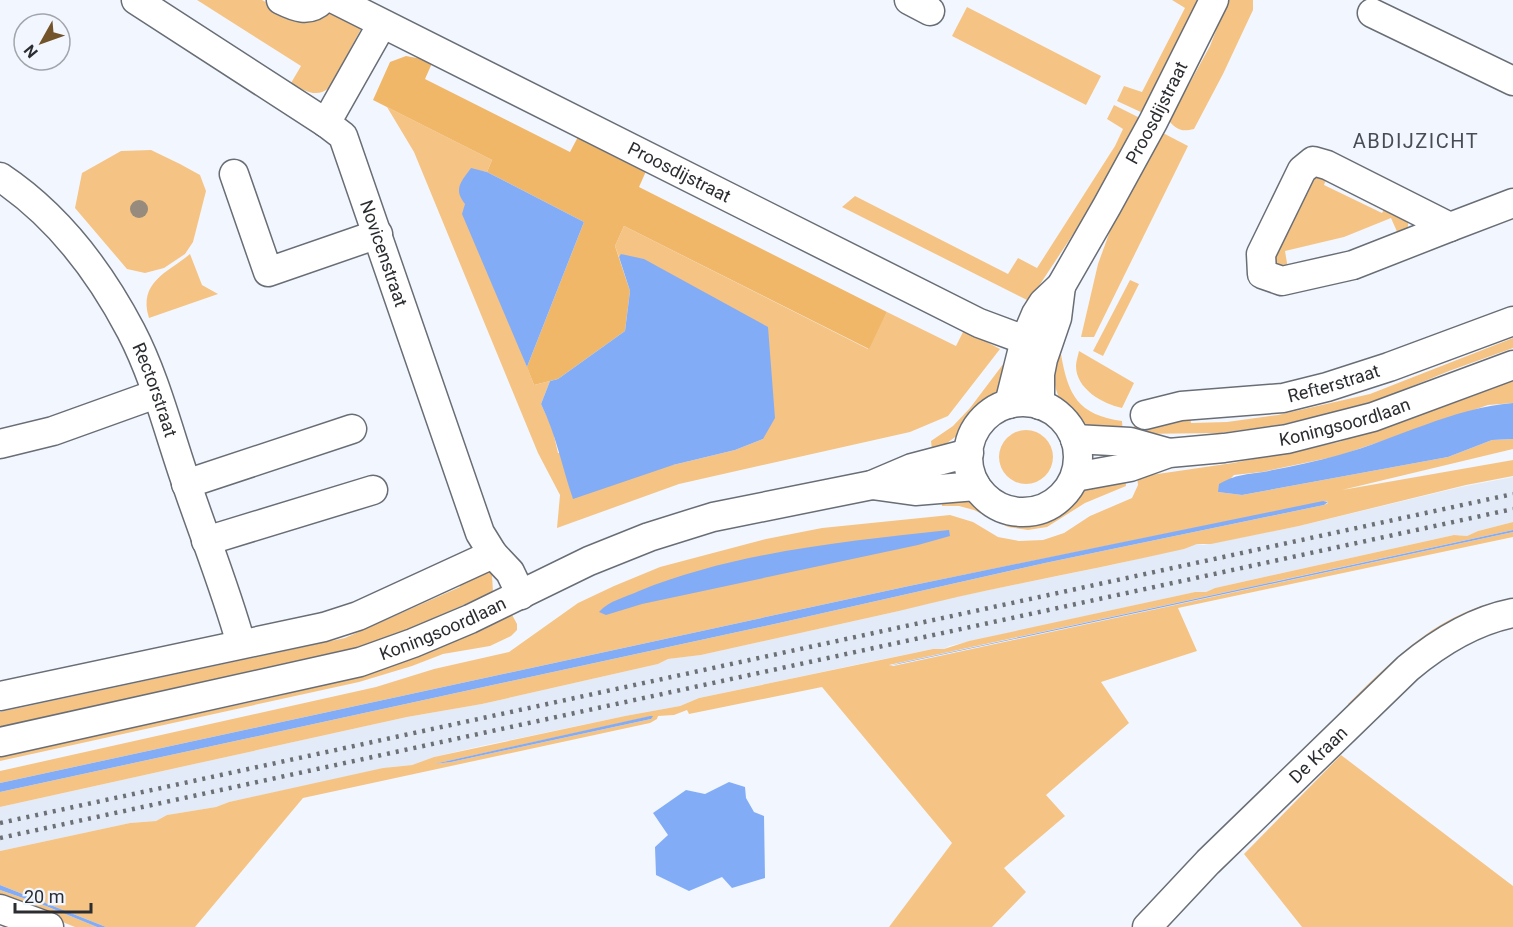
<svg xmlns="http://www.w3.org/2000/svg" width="1513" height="927" viewBox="0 0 1513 927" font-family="Roboto,sans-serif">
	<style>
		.built { fill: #e3ebf8 }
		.green { fill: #f5c484; fill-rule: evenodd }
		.forest { fill: #f1b769 }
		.water { fill: #83acf7 }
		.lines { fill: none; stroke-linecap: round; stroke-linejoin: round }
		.minor-casing { stroke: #696e76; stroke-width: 31 }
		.minor { stroke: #fff; stroke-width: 28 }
		.rail { stroke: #6d7074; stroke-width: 4.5; stroke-dasharray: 3 6; stroke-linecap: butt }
		.tree { fill: #968b7c }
		.labels { text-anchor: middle; stroke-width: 6; stroke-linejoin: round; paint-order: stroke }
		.street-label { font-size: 18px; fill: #2b2d30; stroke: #f2f7ff }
		.neighbourhood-label { font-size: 20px; letter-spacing: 1.5px; fill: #484c54; stroke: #f2f7ff }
	</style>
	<rect width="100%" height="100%" fill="#f2f7ff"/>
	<path class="built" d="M1513,477V522L1478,531L1467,536L1454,535L1215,588L1206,592H1195L949,646L944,649H933L864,663L699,698L680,706L625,716L481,746L434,757L412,765L392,767L229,802L216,807L167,815L156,821L130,823L0,851V807L407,717L482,704L658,664L668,659L701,655L899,611L930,602L1121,563L1197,544L1203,545L1299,526L1461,487Z"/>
	<g class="green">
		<path d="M197,0H262L297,18L333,12L362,27L330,87C317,99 305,91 291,83L301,66Z"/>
		<path d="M1172,0H1200L1145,114L1117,101L1124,86L1142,92L1185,8Z"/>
		<path d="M1228,0H1253V10L1223,74L1194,129C1182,132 1177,130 1169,121L1210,46Z"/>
		<path d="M967,7L1101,76L1086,105L952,36Z"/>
		<path d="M1114,105L1142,119L1114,172L1029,301L842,207L855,196L1008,274L1018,258L1037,268L1115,146L1123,129L1107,119Z"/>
		<path d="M387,107L492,160L487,172L471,169L465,204L534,385L550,381L541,404L552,427L558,453L673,465L735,450L763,439L622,254L619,257L615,246L624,226L868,349L887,312L956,346L964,330L1000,349L948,416L910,432L679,484L557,528L560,495L538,453L414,152Z"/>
		<path d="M1163,133L1188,146L1094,337H1081L1098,264L1110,231Z"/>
		<path d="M151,150L180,164L200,175L206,191L193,242L185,254L164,268L145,273L127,269L75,208L82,173L121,151Z"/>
		<path d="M1315,175L1327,177L1324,185L1382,213L1386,206L1408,221V228L1399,236L1391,218L1344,237L1285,251L1288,269L1275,267L1273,254Z"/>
		<path d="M190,254L202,285L218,294L149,318C138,282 167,273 190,254Z"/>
		<path d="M1130,280L1139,284L1103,356L1093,351Z"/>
		<path d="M1513,338V348L1449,371L1364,406L1279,425L1220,433L1133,434L1134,425L1139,422L1190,414L1191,423L1227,422L1278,415L1370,394Z"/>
		<path d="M1079,351L1134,383L1122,408C1103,404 1076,389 1076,366C1076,361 1078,356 1079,351Z"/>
		<path d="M1053,354H1061C1068,395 1078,415 1122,421L1123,434C1071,426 1051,408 1053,354Z"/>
		<path d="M1007,359L996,400L966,429L947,443L932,450L931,441L953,426L970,408Z"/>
		<path d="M1513,380V403L1488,405L1338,456L1262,472L1234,475L1218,492L1242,495L1448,457L1492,440L1513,439V449L1342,490L1513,460V476L1466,485L1299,526L1211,544H1197L1184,549C1089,571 993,587 899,611L701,655L668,659L658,664L482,704L407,717L0,807V792L779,623L1045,563L1324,505L1328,503L1327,501L909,586L0,783V771L376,687L434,669L509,652L578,603L614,586L660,567L766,539L822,528L950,515L973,522L998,537L1019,541L1043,540L1064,533L1090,516L1132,498L1138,485L1137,477L1233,463L1339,442L1404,420Z"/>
		<circle cx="1026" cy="457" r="27"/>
		<path d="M1125,477L1126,486L1085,503L1047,527L1028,530L1008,527L974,510L959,506H942L941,496H962L999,514L1019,519L1040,517L1061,509L1088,488Z"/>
		<path d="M1513,522V530L889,665L893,666L1513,532V537L1178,608L1197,651L1101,682L1129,723L1046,795L1065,816L1004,868L1026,892L992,927H889L952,843L822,687L689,714L687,710L674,715L658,716L657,719L650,723L303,798L195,927H106L0,885V851L130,823L156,821L167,815L216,807L229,802L383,768L412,765L434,757L625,716L680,706L699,698L933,649H944L969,641L1195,592H1206L1215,588L1454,535L1467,536L1478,531ZM652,716L651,719L451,762L434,764Z"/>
		<path d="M488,570L492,575L493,592L386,639L344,652L0,728V712L345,638L460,587L458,581Z"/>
		<path d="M1513,598V603L1353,706L1348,704C1399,654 1440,611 1513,598Z"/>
		<path d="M511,613L517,624V630L511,636L490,646L443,654L412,666L359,682L0,761V756L274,697L362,675L428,652Z"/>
		<path d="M1341,755L1513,886V927H1302L1244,854Z"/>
		<path d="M0,890L46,906L97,927H75L40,913L0,900Z"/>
	</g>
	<path class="forest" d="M406,56L433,61L425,79L570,152L579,135L647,169L639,187L887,312L869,349L624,226L615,246L630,291L625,331L558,379L534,385L527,367L584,222L487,172L492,160L373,100L390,62Z"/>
	<g class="water">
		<path d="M471,168L487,172L584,222L527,367L462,214L465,204C453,189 461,182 471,168Z"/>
		<path d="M621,254L644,259L768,327L775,418L763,439L735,450L673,465L573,499C562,467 556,434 541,404L550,381L558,379L625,331L630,291L619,257Z"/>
		<path d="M1513,403V439L1492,440L1448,457L1242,495L1218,492L1219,484C1237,474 1244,475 1263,472C1288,467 1314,462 1339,455C1397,439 1452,408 1513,403Z"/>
		<path d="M1323,501L1328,502L1324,505L1045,563L779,623L0,792V783L909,586Z"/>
		<path d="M949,530L950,536L918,545L642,604L606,615L599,612C608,601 626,597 639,591C735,552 847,541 949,530Z"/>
		<path d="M1513,530V532L889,666L900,663Z"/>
		<path d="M650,716H653L651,719L451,762L434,764Z"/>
		<path d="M729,782L745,787L746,798L754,812L764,816L765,878L732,888L722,877L689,891L656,875L655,847L668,835L653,813L686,790L705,794Z"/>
		<path d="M0,885L106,927H97L46,906L0,890Z"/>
	</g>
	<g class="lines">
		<g class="minor-casing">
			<g id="minor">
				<path id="s1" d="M136,0L326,123L343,136L480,533L493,554L510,572L521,595"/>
				<path d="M281,0C295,7 309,13 322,0"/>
				<path id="s2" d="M336,0L979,323L1025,340"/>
				<path d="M909,0L930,11"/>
				<path d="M1372,13L1513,81"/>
				<path d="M326,123L382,24"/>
				<path d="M1313,161L1327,165L1450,227L1353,265L1282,281L1262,274L1261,254L1302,170Z"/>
				<path d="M234,174L268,272L378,234"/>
				<path id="s3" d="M0,177C57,215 99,270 131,331C156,379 169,434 187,485C205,538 226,590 241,644"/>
				<path d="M1450,227L1513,203"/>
				<circle cx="1023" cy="457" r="55"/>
				<path id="s4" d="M1009,404L1025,340L1036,314L1043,303L1061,286L1107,206L1153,122L1214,0"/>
				<path d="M1040,405V374L1043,359L1057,318L1061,286"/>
				<path id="s5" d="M1145,415L1181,406L1283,398L1327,387L1389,367L1513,321"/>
				<path d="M1075,439L1130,442L1169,453"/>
				<path d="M0,444L53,431L156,394"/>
				<path id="s6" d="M1075,477L1130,467L1169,453L1224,448L1287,439L1373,417L1513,365"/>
				<path d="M186,484L352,429"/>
				<path d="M872,485L915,491L976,486"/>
				<path d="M206,541L373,490"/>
				<path d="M0,696L324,627L358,616L493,554"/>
				<path id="s7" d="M0,742L360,662L413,643L470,619L589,561L649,537L713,517L872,485L912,468L969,453"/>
				<path d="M0,909L49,927"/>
				<path id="s8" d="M1147,927L1208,862L1408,668C1438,643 1473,621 1513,613"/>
			</g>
		</g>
		<use href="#minor" class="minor"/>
		<g class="rail">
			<path d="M0,823L1513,494"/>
			<path d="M0,838L1513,509"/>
		</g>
	</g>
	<circle class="tree" cx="139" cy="209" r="9"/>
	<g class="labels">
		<g class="street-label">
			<text dy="6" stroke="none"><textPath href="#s4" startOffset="330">Proosdijstraat</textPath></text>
			<text dy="6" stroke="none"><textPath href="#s2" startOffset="384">Proosdijstraat</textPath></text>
			<text dy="6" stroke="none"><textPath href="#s1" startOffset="372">Novicenstraat</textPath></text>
			<text dy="6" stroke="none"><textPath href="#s5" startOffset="192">Refterstraat</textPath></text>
			<text dy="6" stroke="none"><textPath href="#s3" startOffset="268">Rectorstraat</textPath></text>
			<text dy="6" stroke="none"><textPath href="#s6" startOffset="276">Koningsoordlaan</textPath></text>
			<text dy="6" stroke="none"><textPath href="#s7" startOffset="458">Koningsoordlaan</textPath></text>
			<text dy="6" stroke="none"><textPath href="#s8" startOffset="243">De Kraan</textPath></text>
		</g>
		<g class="neighbourhood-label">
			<text x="1416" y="148">ABDIJZICHT</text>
		</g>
	</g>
	<g transform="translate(42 42) rotate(230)"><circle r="28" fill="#f2f7ff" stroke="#a2a6ac" stroke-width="1.5"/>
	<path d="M0-4.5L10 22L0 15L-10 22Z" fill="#73542a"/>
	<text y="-9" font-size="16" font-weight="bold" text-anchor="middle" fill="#2b2d30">N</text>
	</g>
	<path d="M15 903v9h76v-9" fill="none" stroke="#2b2d30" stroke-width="3"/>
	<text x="24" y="903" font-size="18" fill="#2b2d30" stroke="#f2f7ff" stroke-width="4.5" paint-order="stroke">20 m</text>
</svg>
